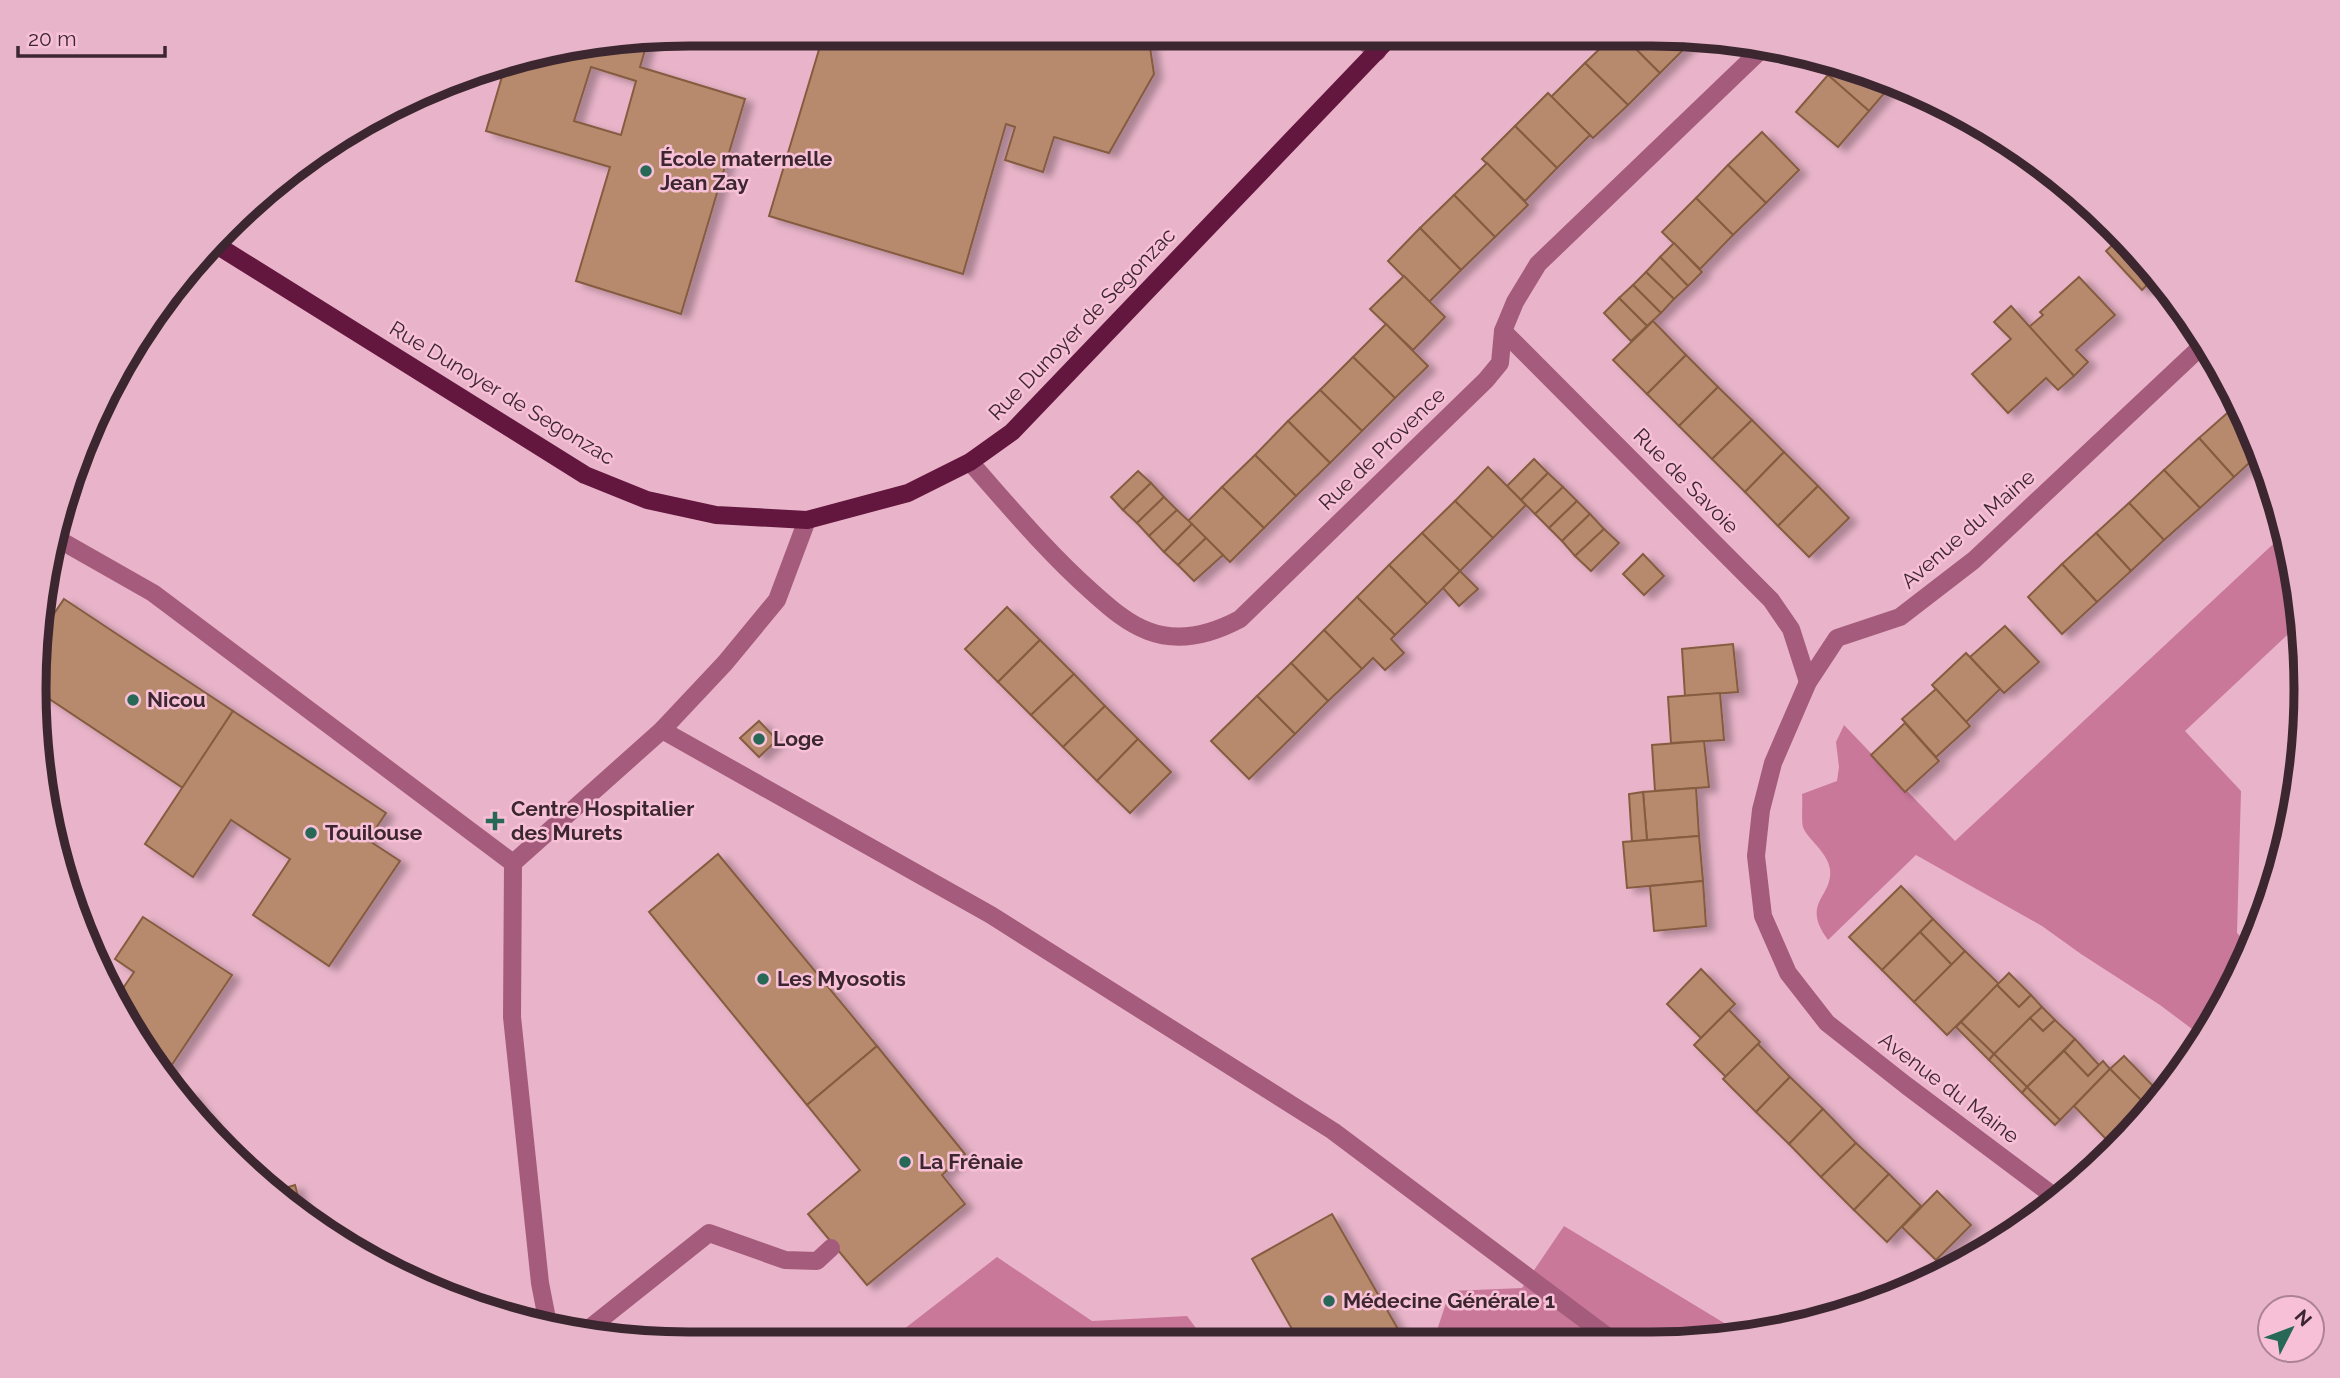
<svg xmlns="http://www.w3.org/2000/svg" width="2340" height="1378" viewBox="0 0 2340 1378" font-family="Raleway,sans-serif">
	<style>
		.green { fill: #c9789a }
		.building { fill: #b78a6e; stroke: #855c41; stroke-width: 2; fill-rule: evenodd; filter: url(#shadow) }
		.lines { fill: none; stroke-linecap: round; stroke-linejoin: round }
		.minor { stroke: #a55c7c; stroke-width: 18 }
		.major { stroke: #63163e; stroke-width: 18 }
		.poi-dot { fill: #276857; stroke: #f7c0d6; stroke-width: 2.5 }
		.labels { text-anchor: middle; stroke-width: 5; stroke-linejoin: round; paint-order: stroke }
		.poi-label { font-size: 21px; font-weight: bold; fill: #3c2730; stroke: #f7c0d6; text-anchor: start }
		.street-label { font-size: 21px; fill: #3c2730; stroke: #f7c0d6 }
		.rim { fill: none; stroke: #3c2730; stroke-width: 9 }
	</style>
	<defs>
		<filter id="shadow"><feDropShadow dx="8" dy="4.5" stdDeviation="3.5" flood-color="#0004"/></filter>
	</defs>
	<rect width="100%" height="100%" fill="#e9b4c9"/>
	<g class="green">
		<path d="M2285,533L2294,561L2300,623L2185,731L2241,791L2237,933L2252,948L2204,1038L2160,1005L2081,954L2042,926L1916,855L1828,940C1800,902 1833,898 1830,869C1827,851 1807,839 1803,827C1801,818 1803,804 1802,794L1837,781L1839,767L1836,742L1844,725L1955,841Z"/>
		<path d="M1564,1226L1744,1335L1694,1343H1444L1438,1327L1450,1291L1522,1288Z"/>
		<path d="M997,1257L1092,1321L1187,1316L1207,1343H886Z"/>
	</g>
	<g class="building">
		<path d="M824,33H860L908,48L912,34H1148L1154,74L1109,153L1054,137L1043,172L1005,160L1015,127L1006,124L963,274L769,216Z"/>
		<path d="M1614,35H1622L1660,73L1628,105L1585,63Z"/>
		<path d="M1622,35H1688L1693,40L1660,73Z"/>
		<path d="M648,40L640,67L745,99L681,314L576,281L610,167L486,131L506,63ZM591,67L636,81L621,135L574,121Z"/>
		<path d="M1585,63L1628,105L1593,138L1551,97Z"/>
		<path d="M1838,63L1862,68L1893,83L1869,111L1828,75Z"/>
		<path d="M1828,75L1869,111L1838,147L1796,112Z"/>
		<path d="M1548,93L1590,135L1557,168L1515,126Z"/>
		<path d="M1515,126L1557,168L1525,201L1482,159Z"/>
		<path d="M1762,132L1799,170L1766,203L1728,165Z"/>
		<path d="M1487,163L1528,205L1495,237L1454,195Z"/>
		<path d="M1728,165L1766,203L1733,235L1696,198Z"/>
		<path d="M1454,195L1495,237L1461,270L1420,228Z"/>
		<path d="M1696,198L1733,235L1700,269L1662,232Z"/>
		<path d="M1420,228L1461,270L1429,302L1388,261Z"/>
		<path d="M2123,235L2156,276L2142,290L2106,251Z"/>
		<path d="M1674,243L1702,272L1688,286L1660,257Z"/>
		<path d="M1660,257L1688,286L1674,299L1646,272Z"/>
		<path d="M1646,272L1674,299L1661,313L1633,285Z"/>
		<path d="M1404,276L1445,317L1413,350L1370,309Z"/>
		<path d="M2079,277L2115,315L2076,350L2088,362L2074,376L2029,327L2043,315L2040,312Z"/>
		<path d="M1633,285L1661,313L1647,326L1619,298Z"/>
		<path d="M1619,298L1647,326L1631,341L1604,313Z"/>
		<path d="M2011,306L2074,376L2058,390L2046,378L2008,413L1972,374L2011,339L1994,322Z"/>
		<path d="M1653,321L1686,355L1647,394L1613,360Z"/>
		<path d="M1386,324L1428,366L1395,398L1353,357Z"/>
		<path d="M1686,355L1718,387L1679,426L1647,394Z"/>
		<path d="M1353,357L1395,398L1362,431L1320,390Z"/>
		<path d="M1718,387L1752,420L1712,459L1679,426Z"/>
		<path d="M1320,390L1362,431L1330,463L1288,421Z"/>
		<path d="M2233,408L2252,428L2261,452L2234,477L2199,438Z"/>
		<path d="M1752,420L1784,452L1745,492L1712,459Z"/>
		<path d="M1288,421L1330,463L1296,496L1255,455Z"/>
		<path d="M2199,438L2234,477L2200,508L2164,470Z"/>
		<path d="M1784,452L1818,486L1778,526L1745,492Z"/>
		<path d="M1255,455L1296,496L1264,528L1222,487Z"/>
		<path d="M1534,459L1548,473L1521,500L1507,486Z"/>
		<path d="M1488,467L1526,505L1493,538L1455,501Z"/>
		<path d="M2164,470L2200,508L2164,540L2129,503Z"/>
		<path d="M1138,471L1151,483L1123,510L1111,497Z"/>
		<path d="M1548,473L1563,487L1535,514L1521,500Z"/>
		<path d="M1151,483L1164,497L1137,523L1123,510Z"/>
		<path d="M1818,486L1849,518L1809,557L1778,526Z"/>
		<path d="M1222,487L1264,528L1230,562L1188,521Z"/>
		<path d="M1563,487L1577,501L1549,528L1535,514Z"/>
		<path d="M1164,497L1177,510L1149,536L1137,523Z"/>
		<path d="M1455,501L1493,538L1460,571L1422,533Z"/>
		<path d="M1577,501L1590,514L1562,541L1549,528Z"/>
		<path d="M2129,503L2164,540L2131,571L2096,533Z"/>
		<path d="M1177,510L1192,524L1164,552L1149,536Z"/>
		<path d="M1590,514L1604,529L1575,556L1562,541Z"/>
		<path d="M1192,524L1206,538L1178,565L1164,552Z"/>
		<path d="M1604,529L1619,543L1591,571L1575,556Z"/>
		<path d="M1422,533L1460,571L1427,604L1389,565Z"/>
		<path d="M2096,533L2131,571L2097,602L2062,564Z"/>
		<path d="M1206,538L1223,555L1194,581L1178,565Z"/>
		<path d="M1643,554L1664,576L1644,595L1623,574Z"/>
		<path d="M2062,564L2097,602L2062,634L2028,597Z"/>
		<path d="M1389,565L1427,604L1395,635L1357,597Z"/>
		<path d="M1460,571L1478,589L1459,606L1443,588Z"/>
		<path d="M1357,597L1395,635L1391,639L1404,653L1385,670L1373,658L1362,669L1324,630Z"/>
		<path d="M64,599L233,711L183,788L33,688L43,630Z"/>
		<path d="M1007,607L1040,640L998,682L965,649Z"/>
		<path d="M2005,626L2039,662L2004,693L1970,657Z"/>
		<path d="M1324,630L1362,669L1328,701L1291,663Z"/>
		<path d="M1040,640L1074,674L1031,715L998,682Z"/>
		<path d="M1733,644L1738,692L1685,696L1682,649Z"/>
		<path d="M1966,653L2000,689L1966,722L1932,685Z"/>
		<path d="M1291,663L1328,701L1295,734L1257,696Z"/>
		<path d="M1074,674L1105,706L1063,747L1031,715Z"/>
		<path d="M1936,689L1970,726L1936,757L1902,719Z"/>
		<path d="M1720,693L1724,740L1671,743L1668,697Z"/>
		<path d="M1257,696L1295,734L1249,779L1211,741Z"/>
		<path d="M1105,706L1138,739L1097,781L1063,747Z"/>
		<path d="M233,711L386,813L368,840L400,861L329,966L253,915L290,859L231,820L193,877L145,844Z"/>
		<path d="M759,721L777,740L759,757L740,738Z"/>
		<path d="M1905,723L1939,761L1905,792L1871,755Z"/>
		<path d="M1138,739L1171,772L1130,813L1097,781Z"/>
		<path d="M1704,741L1709,787L1655,791L1652,745Z"/>
		<path d="M1696,788L1699,836L1647,840L1643,792Z"/>
		<path d="M1643,792L1647,840L1632,842L1629,794Z"/>
		<path d="M1699,836L1703,881L1627,888L1623,842Z"/>
		<path d="M718,854L877,1046L807,1105L649,912Z"/>
		<path d="M1703,881L1706,926L1654,931L1650,886Z"/>
		<path d="M1901,886L1933,919L1882,970L1849,937Z"/>
		<path d="M143,917L232,975L163,1078L119,994L134,972L115,959Z"/>
		<path d="M1933,919L1965,951L1952,965L1920,932Z"/>
		<path d="M1920,932L1952,965L1914,1002L1882,970Z"/>
		<path d="M1965,951L1999,984L1947,1035L1914,1002Z"/>
		<path d="M1701,969L1735,1004L1701,1038L1667,1004Z"/>
		<path d="M2009,973L2031,995L2019,1007L1997,985Z"/>
		<path d="M1997,985L2019,1007L2031,995L2042,1007L1994,1054L1961,1022Z"/>
		<path d="M2042,1007L2055,1020L2043,1031L2030,1018Z"/>
		<path d="M1729,1010L1760,1042L1726,1077L1694,1045Z"/>
		<path d="M2030,1018L2043,1031L2055,1020L2075,1039L2027,1087L1994,1054Z"/>
		<path d="M1961,1022L1994,1054L1989,1060L1956,1027Z"/>
		<path d="M2075,1039L2099,1065L2088,1076L2064,1051Z"/>
		<path d="M1758,1044L1790,1077L1756,1112L1723,1079Z"/>
		<path d="M877,1046L965,1154L942,1175L965,1204L867,1285L808,1214L860,1170L807,1105Z"/>
		<path d="M2064,1051L2088,1076L2103,1061L2110,1069L2060,1120L2027,1087Z"/>
		<path d="M1994,1054L2027,1087L2022,1093L1989,1060Z"/>
		<path d="M2124,1056L2156,1089L2143,1102L2110,1069Z"/>
		<path d="M2110,1069L2143,1102L2106,1139L2074,1106Z"/>
		<path d="M1790,1077L1823,1109L1789,1144L1756,1112Z"/>
		<path d="M2027,1087L2060,1120L2055,1125L2022,1093Z"/>
		<path d="M189,1091L225,1141L179,1098Z"/>
		<path d="M2143,1102L2149,1108L2114,1147L2106,1139Z"/>
		<path d="M1823,1109L1856,1143L1821,1177L1789,1144Z"/>
		<path d="M1856,1143L1889,1174L1854,1210L1821,1177Z"/>
		<path d="M1889,1174L1921,1206L1887,1242L1854,1210Z"/>
		<path d="M295,1185L303,1214L278,1190Z"/>
		<path d="M1937,1191L1971,1225L1936,1260L1902,1227Z"/>
		<path d="M1332,1214L1406,1343H1300L1252,1259Z"/>
	</g>
	<g class="lines">
		<g class="minor">
			<path d="M1355,34L1377,52"/>
			<path d="M1503,331L1771,600L1791,629L1808,682"/>
			<path d="M970,462C1009,506 1047,552 1091,591C1108,606 1126,623 1148,631C1179,643 1212,634 1240,619L1486,380L1500,363L1503,331L1515,302L1538,264L1763,48"/>
			<path d="M58,539L153,593L513,863L512,1017L540,1283L548,1324"/>
			<path d="M662,730L991,915L1333,1131L1616,1343"/>
			<path d="M513,863L662,730L725,663L777,600L807,520"/>
			<path d="M2059,1200L1907,1086L1827,1023L1788,973L1763,916L1756,856L1761,810L1773,763L1808,682L1837,638L1900,617L1974,560L2206,342"/>
			<path d="M586,1331L709,1233L785,1260L817,1261L831,1248"/>
		</g>
		<path class="major" d="M218,246L585,475L647,500L716,515L807,520L908,493L970,462L1012,432L1393,34"/>
	</g>
	<g class="poi-dot">
		<circle cx="646" cy="171" r="7"/>
		<circle cx="133" cy="700" r="7"/>
		<circle cx="759" cy="739" r="7"/>
		<path d="M491.5 810.5h7v7h7v7h-7v7h-7v-7h-7v-7h7z"/>
		<circle cx="311" cy="833" r="7"/>
		<circle cx="763" cy="979" r="7"/>
		<circle cx="905" cy="1162" r="7"/>
		<circle cx="1329" cy="1301" r="7"/>
	</g>
	<g class="labels">
		<g class="poi-label">
			<text x="660" y="166">École maternelle<tspan x="660" dy="24">Jean Zay</tspan></text>
			<text x="147" y="707">Nicou</text>
			<text x="773" y="746">Loge</text>
			<text x="511" y="816">Centre Hospitalier<tspan x="511" dy="24">des Murets</tspan></text>
			<text x="325" y="840">Touilouse</text>
			<text x="777" y="986">Les Myosotis</text>
			<text x="919" y="1169">La Frênaie</text>
			<text x="1343" y="1308">Médecine Générale 1</text>
		</g>
		<g class="street-label">
			<text transform="translate(1082 324) rotate(-46)" y="7">Rue Dunoyer de Segonzac</text>
			<text transform="translate(502 393) rotate(31)" y="7">Rue Dunoyer de Segonzac</text>
			<text transform="translate(1382 449) rotate(-44)" y="7">Rue de Provence</text>
			<text transform="translate(1686 481) rotate(45)" y="7">Rue de Savoie</text>
			<text transform="translate(1968 529) rotate(-41)" y="7">Avenue du Maine</text>
			<text transform="translate(1949 1088) rotate(37)" y="7">Avenue du Maine</text>
		</g>
	</g>
	<path d="M0 0H2340V1378H0ZM689 46H1651A643 643 0 0 1 2294 689V689A643 643 0 0 1 1651 1332H689A643 643 0 0 1 46 689V689A643 643 0 0 1 689 46Z" fill="#e8b4c9" fill-rule="evenodd"/>
	<path class="rim" d="M689 46H1651A643 643 0 0 1 2294 689V689A643 643 0 0 1 1651 1332H689A643 643 0 0 1 46 689V689A643 643 0 0 1 689 46Z"/>
	<g transform="translate(2291 1329) rotate(48)"><circle r="33" fill="#f7c0d6" stroke="#ac8394" stroke-width="2"/>
	<path d="M0-5L12 26L0 18L-12 26Z" fill="#276857"/>
	<text y="-10" font-size="19" font-weight="bold" text-anchor="middle" fill="#3c2730">N</text>
	</g>
	<path d="M18 46v10h147v-10" fill="none" stroke="#3c2730" stroke-width="3.5"/>
	<text x="28" y="46" font-size="21" fill="#3c2730" stroke="#f7c0d6" stroke-width="5" paint-order="stroke">20 m</text>
</svg>
